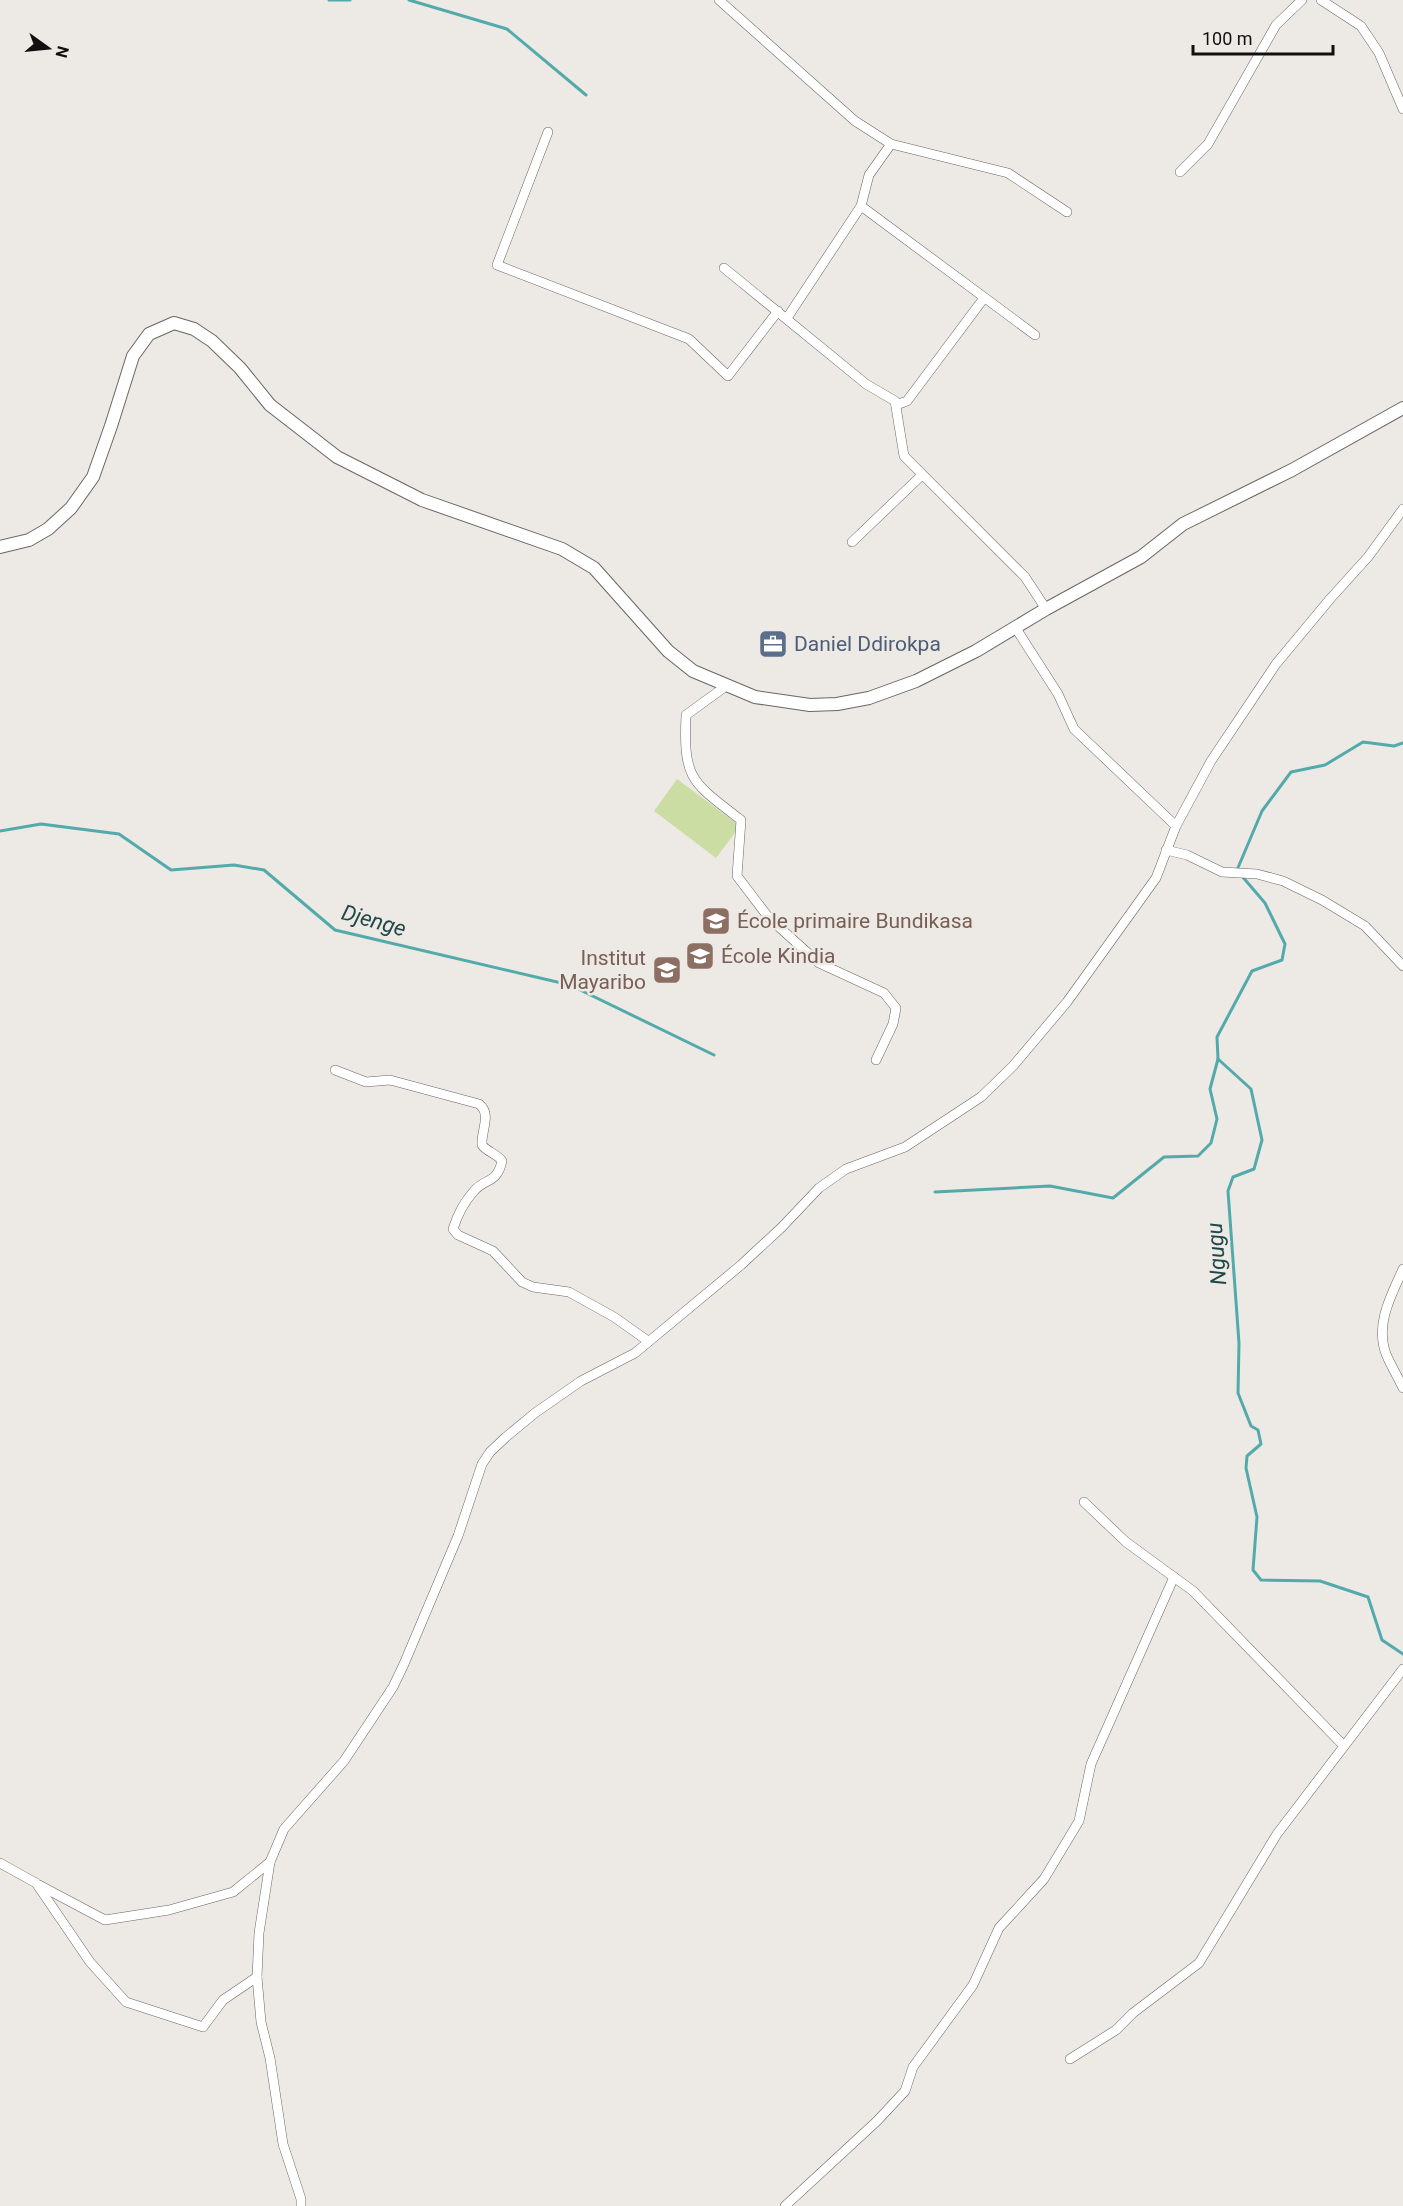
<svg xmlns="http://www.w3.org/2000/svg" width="1403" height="2206" viewBox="0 0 1403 2206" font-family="Roboto,sans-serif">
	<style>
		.green { fill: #cbdda3 }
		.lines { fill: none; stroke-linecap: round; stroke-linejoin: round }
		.stream { stroke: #53aaaa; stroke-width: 3 }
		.minor-casing { stroke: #6a6664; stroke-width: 10 }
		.secondary-casing { stroke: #6a6664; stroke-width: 14 }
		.minor { stroke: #fff; stroke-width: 9 }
		.secondary { stroke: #fff; stroke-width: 12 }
		.labels { text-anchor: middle; stroke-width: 5; stroke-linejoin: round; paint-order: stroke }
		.service-label { font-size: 21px; fill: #4e5e75; stroke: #ede9e5; text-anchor: start }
		.education-label { font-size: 21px; fill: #785e54; stroke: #ede9e5; text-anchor: start }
		.water-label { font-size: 22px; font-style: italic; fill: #204848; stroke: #ede9e5 }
	</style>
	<rect width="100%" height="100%" fill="#ede9e5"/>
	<path class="green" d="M677,779L740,826L716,858L654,811Z"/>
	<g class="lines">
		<g class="stream">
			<path d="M329,0H350"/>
			<path d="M409,0L507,29L586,95"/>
			<path d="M0,831L41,824L119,834L171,870L234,865L264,870L335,930L570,985L714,1055"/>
			<path d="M1237,870L1262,811L1291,772L1325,765L1363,742L1394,746L1403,743"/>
			<path d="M1218,1059L1251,1089L1262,1140L1254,1169L1233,1177L1228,1191L1239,1343L1238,1393L1251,1426L1258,1430L1261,1444L1247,1456L1246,1468L1257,1517L1253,1570L1261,1580L1320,1581L1368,1597L1382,1640L1403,1654"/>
			<path d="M935,1192L1050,1186L1113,1198L1164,1157L1198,1156L1211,1143L1217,1119L1210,1089L1218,1059L1217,1037L1252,971L1282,960L1285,944L1265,903L1241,875"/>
		</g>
		<g class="minor-casing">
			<g id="minor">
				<path d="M719,0L855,121L891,144L1008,173L1067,212"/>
				<path d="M1321,0L1361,26L1379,53L1403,109"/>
				<path d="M548,132L497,265L689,339L728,376L778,311"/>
				<path d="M1180,172L1208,144L1276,25L1302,0"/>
				<path d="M861,206L1035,335"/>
				<path d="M724,268L866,384L895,401L904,456L1025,577L1046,609"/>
				<path d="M787,318L861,206L869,175L891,144"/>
				<path d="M896,405L907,401L984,298"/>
				<path d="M852,542L922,475"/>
				<path d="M1015,627L1058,694L1074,729L1176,826"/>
				<path d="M726,686L686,715C683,780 692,782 741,820L737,876L769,918L819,963L884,993L896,1008L893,1024L876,1060"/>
				<path d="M1166,850L1187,855L1222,872L1257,874L1283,881L1322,900L1365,926L1403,966"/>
				<path d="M335,1070L366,1082L390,1080L479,1104C492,1114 481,1130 482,1145C487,1152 496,1153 502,1161C497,1184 485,1178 474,1191C465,1201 457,1216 453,1229L458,1235L493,1251L522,1282L533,1287L569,1292L614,1317L648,1341"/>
				<path d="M1403,1269C1391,1296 1375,1324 1386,1354C1391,1366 1398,1377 1403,1388"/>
				<path d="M1084,1502L1126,1542L1193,1591L1344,1746"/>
				<path d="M0,1863L36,1883L90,1962L126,2002L203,2027L223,2000L257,1977"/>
				<path d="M39,1885L105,1920L169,1910L233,1892L270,1862"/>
				<path d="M1070,2059L1116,2030L1133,2013L1199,1963L1277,1834L1403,1669"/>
				<path d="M301,2206V2199L283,2144L270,2058L261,2022L257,1977L259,1933L270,1862L284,1829L344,1761L393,1687L404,1664L458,1536L482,1464L490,1452L506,1437L535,1413L581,1381L635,1353L741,1265L782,1227L819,1188L846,1169L905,1147L981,1097L1013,1066L1067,1002L1156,878L1176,826L1211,761L1276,664L1330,599L1368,557L1403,509"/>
				<path d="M785,2206L877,2121L905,2091L913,2067L973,1985L999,1928L1044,1879L1079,1821L1091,1764L1174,1577"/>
			</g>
		</g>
		<g class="secondary-casing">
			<path id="secondary" d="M0,547L29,540L48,529L71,508L93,477L111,426L133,356L149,334L174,323L194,329L212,341L240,368L270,405L337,457L422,500L562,549L594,568L668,651L693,671L755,697L810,705L837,704L869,698L916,681L976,651L1046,609L1141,557L1183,524L1292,470L1403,408"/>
		</g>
		<use href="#minor" class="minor"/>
		<use href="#secondary" class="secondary"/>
	</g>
	<defs>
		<g id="office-square" transform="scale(1.5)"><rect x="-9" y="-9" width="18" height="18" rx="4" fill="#5c6f8a" stroke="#ede9e5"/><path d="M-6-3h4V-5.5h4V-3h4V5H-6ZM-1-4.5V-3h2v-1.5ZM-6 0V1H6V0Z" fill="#fff"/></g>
		<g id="school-square" transform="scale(1.5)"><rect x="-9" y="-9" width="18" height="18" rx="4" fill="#8d6e63" stroke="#ede9e5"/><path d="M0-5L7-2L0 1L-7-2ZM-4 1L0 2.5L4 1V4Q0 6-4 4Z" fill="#fff"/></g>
	</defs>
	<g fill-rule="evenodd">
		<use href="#office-square" x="773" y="644"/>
		<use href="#school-square" x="716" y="921"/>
		<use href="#school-square" x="700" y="956"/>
		<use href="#school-square" x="667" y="970"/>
	</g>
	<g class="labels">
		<g class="service-label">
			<text x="794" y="651">Daniel Ddirokpa</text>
		</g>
		<g class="education-label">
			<text x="737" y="928">École primaire Bundikasa</text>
			<text x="721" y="963">École Kindia</text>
			<text x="646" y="965" text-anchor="end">Institut<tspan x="646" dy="24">Mayaribo</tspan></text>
		</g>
		<g class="water-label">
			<text transform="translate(374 920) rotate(16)" y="8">Djenge</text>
			<text transform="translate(1216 1254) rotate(-94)" y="8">Ngugu</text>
		</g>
	</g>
	<g transform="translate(48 48) rotate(105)" stroke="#ede9e5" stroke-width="4.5" paint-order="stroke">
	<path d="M0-4.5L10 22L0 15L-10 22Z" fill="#12100f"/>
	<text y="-9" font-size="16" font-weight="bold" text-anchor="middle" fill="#12100f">N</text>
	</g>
	<path d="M1193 45v9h140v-9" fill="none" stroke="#12100f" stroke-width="3"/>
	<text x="1202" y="45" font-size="18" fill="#12100f" stroke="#ede9e5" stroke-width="4.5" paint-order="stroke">100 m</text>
</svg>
